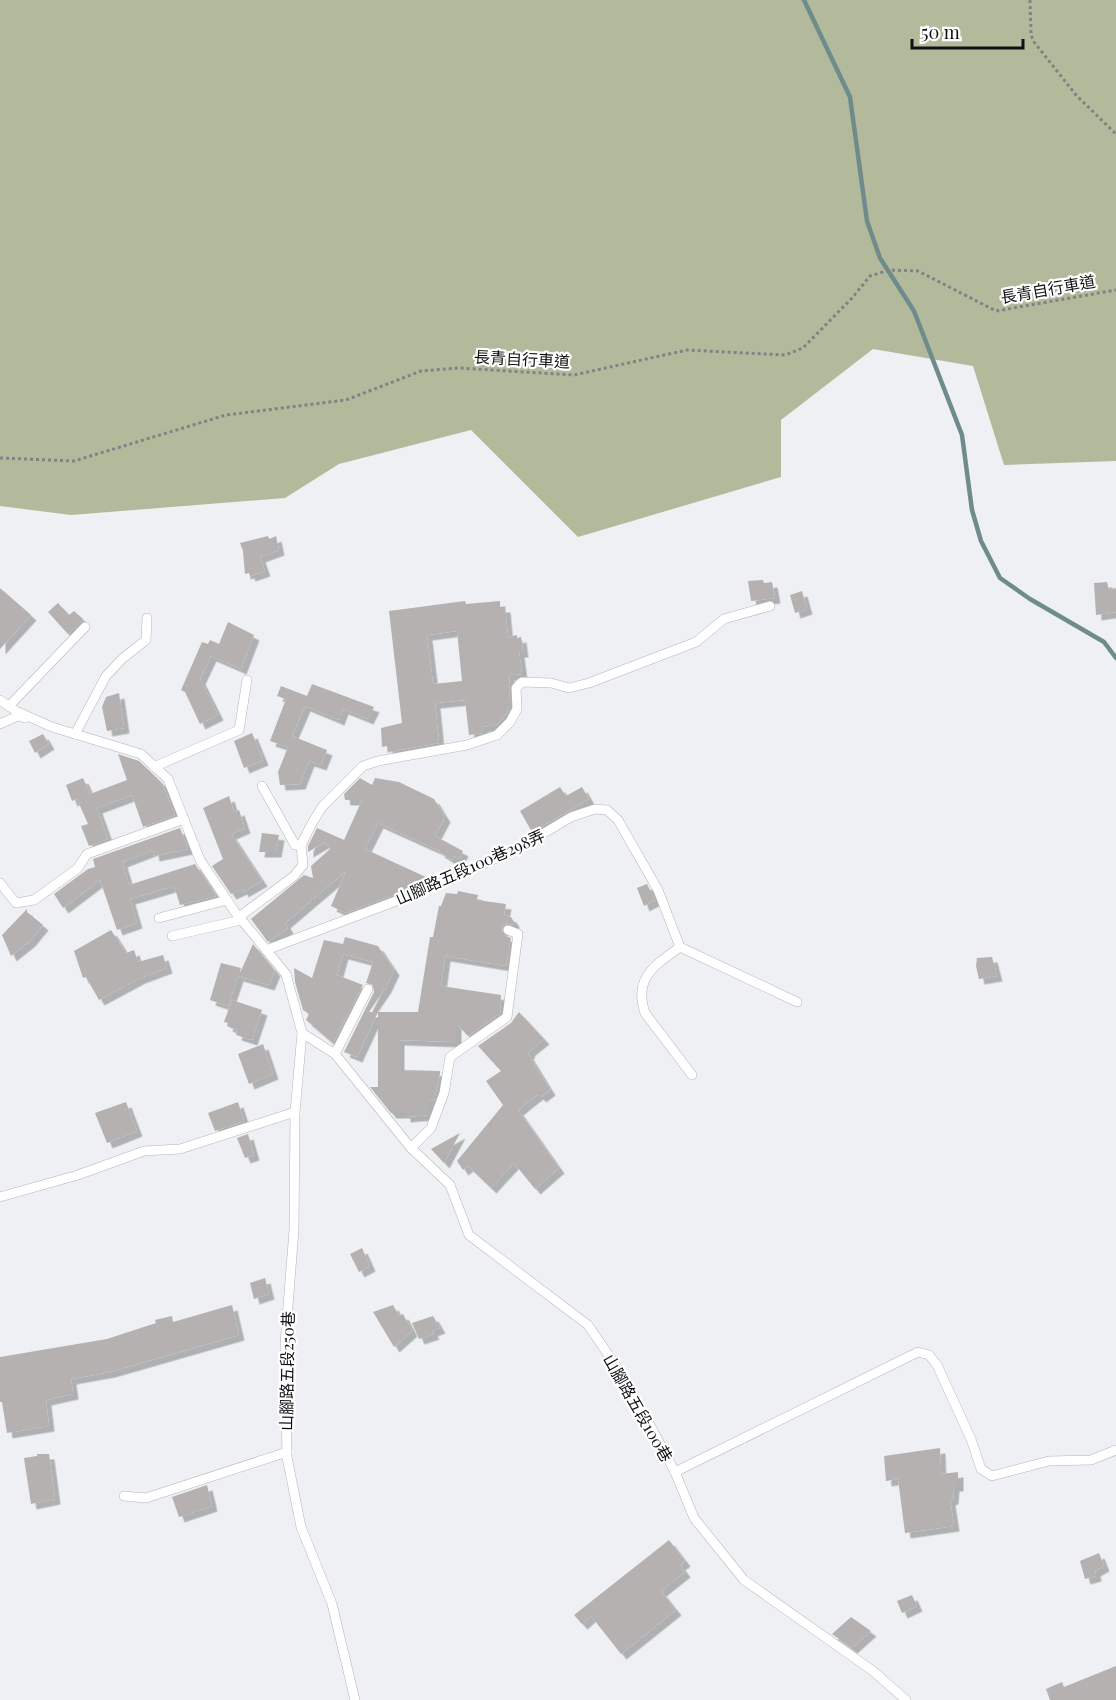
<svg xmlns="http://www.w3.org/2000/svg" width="1116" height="1700" viewBox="0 0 1116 1700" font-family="'Playfair Display','Noto Sans TC',serif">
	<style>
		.forest { fill: #b3ba9b }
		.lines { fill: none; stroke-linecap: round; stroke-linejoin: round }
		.stream { stroke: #6f8c8c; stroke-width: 4.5 }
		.building { fill: #b5b1b1; fill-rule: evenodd; filter: url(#shadow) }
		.service-casing { stroke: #b3b6b9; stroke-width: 10 }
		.path { stroke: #818284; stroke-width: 3; stroke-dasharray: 3 3; stroke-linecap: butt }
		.service { stroke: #fff; stroke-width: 9 }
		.labels { text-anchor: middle; stroke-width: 4.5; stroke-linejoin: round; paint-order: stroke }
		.street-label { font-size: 16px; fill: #101112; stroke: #fff }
	</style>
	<defs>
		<filter id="shadow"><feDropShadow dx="5.5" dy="5.5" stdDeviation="0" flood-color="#0004"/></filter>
	</defs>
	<rect width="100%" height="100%" fill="#eef0f3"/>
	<path class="forest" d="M0,0H1116V461L1004,465L973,366L873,349L781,420V477L578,537L471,430L339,464L285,498L71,515L0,506Z"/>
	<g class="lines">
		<path class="stream" d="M804,0L850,97L867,221L880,258L914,311L962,435L972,510L981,541L1000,578L1030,599L1104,642L1116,658"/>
	</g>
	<g class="building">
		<path d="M268,536L269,539L276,536L279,550L260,557L265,571L250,576L249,573L245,574L243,551L240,543Z"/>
		<path d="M763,580L764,583L772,582L775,598L751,601L748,581Z"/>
		<path d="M1107,582L1109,590L1116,588V612L1096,615L1094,583Z"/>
		<path d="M0,588L31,615L0,649Z"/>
		<path d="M802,591L807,609L795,613L790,595Z"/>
		<path d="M465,601L466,604L500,601V607H505L508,637L517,635V638L521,637L523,652H519L522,674L509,675L510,708L498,724L482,727L483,733L469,735L465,700L435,703L439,743L388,752L387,746L382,747L381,728L402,723L389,611ZM457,631L462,681L433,684L427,635Z"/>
		<path d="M58,603L69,615L74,611L83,619L68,634L48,612Z"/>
		<path d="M228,622L254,635L241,669L211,656L200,679L218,715L200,724L185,692L181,690L202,642L208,644L210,640L219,644Z"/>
		<path d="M312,684L374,707L368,719L343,709L339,720L305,706L292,736L327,750L321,765L309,761L300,784L280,785L278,772L288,747L270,741L286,699L277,696L281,686L307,696Z"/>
		<path d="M119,693L124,728L107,731L102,707L106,697Z"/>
		<path d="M252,733L263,760L244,768L234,741Z"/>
		<path d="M43,734L49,744L35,753L29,741Z"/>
		<path d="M118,754L139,761L162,783L175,815L143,827L132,795L97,808L108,839L89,846L81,826L88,824L77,799L72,801L66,785L83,778L90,794L127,780Z"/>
		<path d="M360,778L372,785L375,778L399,782L434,799L445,817L435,836L463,851L459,859L454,856L452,860L439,852L440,851L378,823L365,849L428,878L417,886L346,913L331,906L346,871L285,923L288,928L268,942L251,919L304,875L313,878L311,866L330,849L325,842L308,852V846L317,828L344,840L362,800H345L344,794Z"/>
		<path d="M560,787L566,796L582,787L589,799L532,832L520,811Z"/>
		<path d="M229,796L234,812L239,810L245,828L231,834L262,881L243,892L242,889L231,894L212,866L223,859L203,808Z"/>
		<path d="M180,828L188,849L154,856L153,850L122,862L129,885L195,864L216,896L180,905L174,886L130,899L137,923L117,930L100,880L63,908L54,894L88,869L95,867L93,859Z"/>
		<path d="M262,833L279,835L276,852H259Z"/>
		<path d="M647,884L655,900L644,906L637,888Z"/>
		<path d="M458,891L478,895L477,900L506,904L504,915L511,917L514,922L513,925L506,923L502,928L503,935L511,938L506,966L445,956L441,986L501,995L500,1013L468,1036L456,1023V1042L399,1040V1070L440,1071V1074L434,1100L428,1101V1115L405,1117V1113H391L370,1087H378V1012L357,1057L344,1052L374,992L373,985L366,983L373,962L343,954L337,975L363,985L333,1043L306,1020L309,1014L303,1010L295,982L294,968L312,978L324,940L343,944L345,937L378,946L394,970L386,987L369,1012H418L430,937H433L439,906H441L446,893L457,894Z"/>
		<path d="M27,909V912L43,925L30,941L11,956L2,935Z"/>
		<path d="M111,930L126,953L134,950L138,962L163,955L167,968L140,978L99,1000L86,977L83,978L74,951Z"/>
		<path d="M253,944L275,971L269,985L238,976L228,1006L210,1000L221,963L241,968L239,975Z"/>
		<path d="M992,957L997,976L979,979L976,966L977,958Z"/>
		<path d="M232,1000L262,1010L252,1040L236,1035L237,1030L227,1026L228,1023L224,1022Z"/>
		<path d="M519,1012L544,1039L529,1051L530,1052L528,1054L550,1090L541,1097L538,1094L518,1110L559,1168L535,1189L514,1163L491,1188L468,1166L463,1170L457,1161L503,1105L486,1081L501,1071L478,1046L511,1023Z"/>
		<path d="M263,1044L273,1074L249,1084L238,1054Z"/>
		<path d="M126,1102L137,1131L107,1143L95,1113Z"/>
		<path d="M238,1102L244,1121L215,1131L208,1113Z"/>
		<path d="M460,1133L444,1163L431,1149Z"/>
		<path d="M248,1134L254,1155L245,1158L237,1138Z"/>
		<path d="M362,1248L370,1266L359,1272L350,1254Z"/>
		<path d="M265,1278L269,1294L254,1299L250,1283Z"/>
		<path d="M232,1305L239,1335L110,1372L71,1379L73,1394L46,1400L49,1426L7,1433L2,1402H0V1357L107,1339L156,1323L155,1320L172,1316L173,1322Z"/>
		<path d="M393,1305L399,1316L403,1314L412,1331L394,1347L373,1312Z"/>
		<path d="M433,1316L440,1328L432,1331L434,1334L419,1339L412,1323Z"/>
		<path d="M940,1448L941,1474L958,1472V1486H954L953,1499L950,1500L954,1526L905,1533L898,1479L886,1481L884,1456Z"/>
		<path d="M37,1454H49L55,1499L31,1504L24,1458L37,1456Z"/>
		<path d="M207,1485L212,1506L179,1517L172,1497Z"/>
		<path d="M669,1540L685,1561L680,1565L685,1572L661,1591L676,1610L621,1654L591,1616L582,1624L574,1615Z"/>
		<path d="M1099,1553L1104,1566L1095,1571L1096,1576L1085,1579L1080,1561Z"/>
		<path d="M912,1595L917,1606L902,1613L897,1601Z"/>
		<path d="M851,1617L871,1631L852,1648L832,1634Z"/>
		<path d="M1116,1666V1700H1050L1046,1689L1062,1682L1064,1687Z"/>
	</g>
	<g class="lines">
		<g class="service-casing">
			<g id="service">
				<path d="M0,700L16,711L52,727L141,754L168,779L200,860L235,912L286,974L302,1033L295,1112L294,1230L285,1343L287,1457L301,1527L332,1604L355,1700"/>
				<path d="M9,706L85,627"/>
				<path d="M0,724L18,716L25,718"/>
				<path d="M75,734L106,676L122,659L146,640L147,618"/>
				<path d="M154,767L239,730L247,680"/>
				<path d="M262,786L295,845H301"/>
				<path d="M0,883L16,903L34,900L77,869L87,854L184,819"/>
				<path d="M239,917L294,876L303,865L301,845L311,825L322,807L363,766L378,761L467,745L497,735L510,722L517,709L516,688L522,682L551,683L569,688L589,683L696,642L724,619L770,606"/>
				<path d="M159,918L227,900"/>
				<path d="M172,936L241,920"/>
				<path d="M680,947C655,965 633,978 645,1013L692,1075"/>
				<path d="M266,950L420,892L519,848L571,817L595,809L607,810L618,820L658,890L680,947L797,1002"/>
				<path d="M302,1033L335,1054L411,1148L450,1185L469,1235L588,1325L627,1382L675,1472L694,1518L744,1580L873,1671L906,1700"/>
				<path d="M335,1054L368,989"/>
				<path d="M411,1148L431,1128L444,1093L450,1057L507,1017L518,934L508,930"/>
				<path d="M0,1197L78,1175L144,1151L180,1149L295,1112"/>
				<path d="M675,1472L918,1352L929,1355L937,1365L971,1439L981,1469L992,1476L1049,1461L1091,1460L1116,1450"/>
				<path d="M124,1496L146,1498L287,1452"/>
			</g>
		</g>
		<g class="path">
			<path d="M1030,0L1031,35L1034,42L1076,95L1116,134"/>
			<path d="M0,458L74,461L226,415L346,400L421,371L459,368L574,375L687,350L785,355L803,348L852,298L870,276L890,270L918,271L996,311L1116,290"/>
		</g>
		<use href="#service" class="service"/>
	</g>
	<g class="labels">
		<g class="street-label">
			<text transform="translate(1048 289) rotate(-10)" y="6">長青自行車道</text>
			<text transform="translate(522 359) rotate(3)" y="6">長青自行車道</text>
			<text transform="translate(470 867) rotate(-24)" y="6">山腳路五段100巷298弄</text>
			<text transform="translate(287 1371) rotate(-89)" y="6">山腳路五段250巷</text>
			<text transform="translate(638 1408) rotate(60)" y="6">山腳路五段100巷</text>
		</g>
	</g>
	<path d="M912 39v9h111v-9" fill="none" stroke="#101112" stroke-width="3"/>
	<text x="921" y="39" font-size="18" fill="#101112" stroke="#ffffff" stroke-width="4.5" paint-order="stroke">50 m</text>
</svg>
